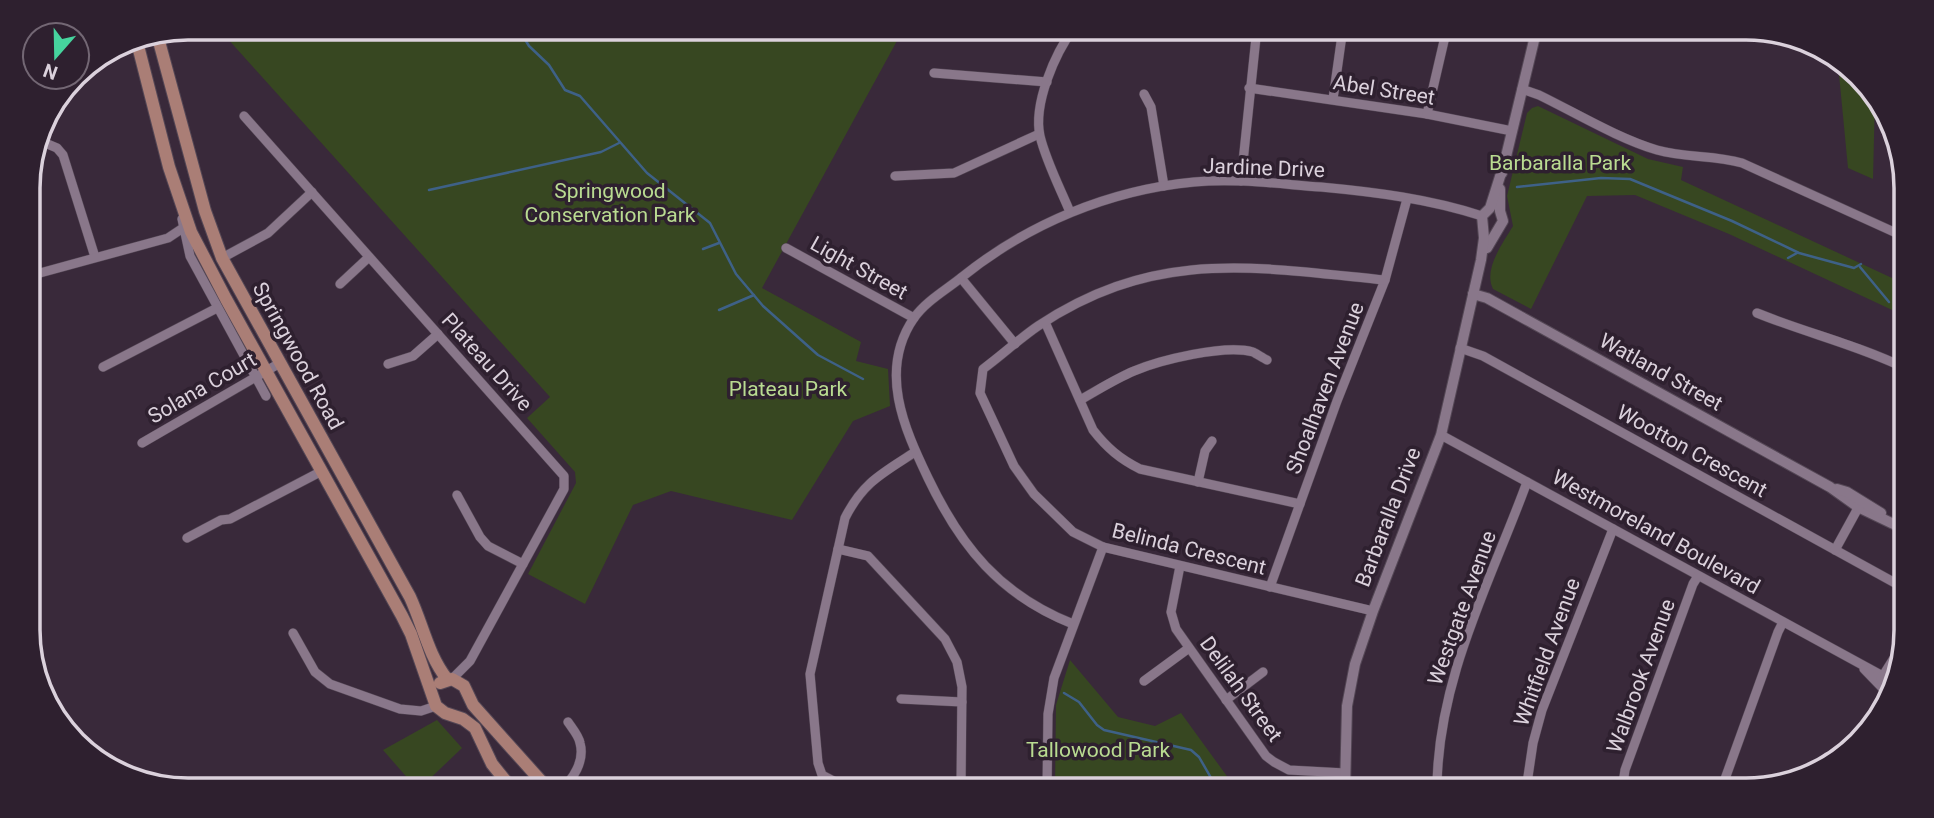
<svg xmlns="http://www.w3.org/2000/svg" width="1934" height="818" viewBox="0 0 1934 818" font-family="Roboto,sans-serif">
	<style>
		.green { fill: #374721 }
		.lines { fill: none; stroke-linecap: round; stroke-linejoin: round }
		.stream { stroke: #3e6187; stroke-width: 2.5 }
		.minor-casing { stroke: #544755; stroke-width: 10 }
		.tertiary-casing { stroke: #544755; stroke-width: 12 }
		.secondary-casing { stroke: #544755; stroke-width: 14 }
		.minor { stroke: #89778a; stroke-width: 9 }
		.tertiary { stroke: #89778a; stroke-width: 10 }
		.secondary { stroke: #aa7e76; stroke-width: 12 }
		.labels { text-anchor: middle; stroke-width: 7; stroke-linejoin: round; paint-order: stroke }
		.street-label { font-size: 21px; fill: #dbd1dc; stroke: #2e202f }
		.park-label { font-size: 21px; fill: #b9db91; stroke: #2e202f }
		.rim { fill: none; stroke: #dbd1dc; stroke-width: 3.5 }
	</style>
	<rect width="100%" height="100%" fill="#39293a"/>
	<g class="green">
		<path d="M218,28H904L762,288L861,342L856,361L888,369L890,406L853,421L792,520L671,491L633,505L585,604L528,574L576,483L575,472L527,418L550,397Z"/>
		<path d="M1838,64L1873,90L1875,96L1873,179L1848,168Z"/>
		<path d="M1538,106L1648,159L1683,167L1681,180L1905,284V316L1729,234L1635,195L1587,196L1531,309L1493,289C1483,269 1503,243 1513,226L1507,196L1527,113L1532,108Z"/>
		<path d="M1070,660L1118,717L1155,726L1181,713L1237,790H1055L1056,705Z"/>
		<path d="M437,720L462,748L418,790L383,750Z"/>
	</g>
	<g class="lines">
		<g class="stream">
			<path d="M518,28L529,46L549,65L565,90L580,96L647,173L710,223L736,274L763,306L818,355L863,379"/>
			<path d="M1517,187L1601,178L1630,179L1732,221L1799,253L1854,268L1861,264"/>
			<path d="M429,190L601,152L619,143"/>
			<path d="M703,249L719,243"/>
			<path d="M1788,258L1797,253"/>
			<path d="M1860,267L1889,302"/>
			<path d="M719,310L754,295"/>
			<path d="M1064,693L1079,702L1097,725L1104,730L1191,750L1199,757L1218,790"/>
		</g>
		<g class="minor-casing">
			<g id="minor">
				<path d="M934,73L1047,82"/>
				<path d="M1249,88L1427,114L1512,131"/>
				<path d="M1522,89L1539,95C1576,113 1619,139 1657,150C1685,158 1714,155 1742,163L1905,237"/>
				<path d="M1144,94L1151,107L1164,186"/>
				<path d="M1333,99L1343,28"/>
				<path d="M1427,114L1447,28"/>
				<path d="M244,116L564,476V489L470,661L452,679"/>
				<path d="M38,140L57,148L63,155L95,257"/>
				<path d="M895,176L954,173L1039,134"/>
				<path d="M1241,181L1257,28"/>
				<path d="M1070,212C1060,188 1046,161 1040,136C1033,104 1055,53 1074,28"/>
				<path d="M182,219L190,256L266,396"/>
				<path d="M786,248L914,318"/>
				<path d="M222,258L268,233L312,192"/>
				<path d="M29,276L168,238L183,228"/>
				<path d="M961,278L1015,344"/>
				<path d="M340,284L369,257"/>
				<path d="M1757,313C1806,333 1858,345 1905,368"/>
				<path d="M1045,322L1093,430C1107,448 1120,459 1140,469L1300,504"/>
				<path d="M1460,348L1483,356L1906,589"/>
				<path d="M388,364L413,356L438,334"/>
				<path d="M103,367L217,308"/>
				<path d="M1080,400C1098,390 1115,379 1134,371C1160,360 1225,344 1253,352C1257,354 1263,358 1267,360"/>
				<path d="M1441,435L1879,674L1895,686"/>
				<path d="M142,443L280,363"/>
				<path d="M915,452C883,473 863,482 845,518L810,674L818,763L822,775L841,785L1047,788"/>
				<path d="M1198,482L1205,451L1212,441"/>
				<path d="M457,495L480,537L488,546L523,564"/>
				<path d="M187,538L221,520L230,519L322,471"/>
				<path d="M838,549L868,556L945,639L957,662L962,687L961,786"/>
				<path d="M1835,550L1858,508"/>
				<path d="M1180,566L1171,612L1176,629L1266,756L1274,762L1289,770L1345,773"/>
				<path d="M1270,587L1337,401L1385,280L1407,199"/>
				<path d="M1373,611L1103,547L1073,532L1034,494L1014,466L980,393L983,369C1002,355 1019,339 1038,326C1156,248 1253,267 1385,280"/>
				<path d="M1073,624C1000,595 961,547 928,478C904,428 878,370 914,318C926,301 946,290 962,277C1028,224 1109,190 1194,182C1236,178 1279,184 1321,187C1375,192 1430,199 1482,216"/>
				<path d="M293,633L315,672L330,684L400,709L421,711L436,706"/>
				<path d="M1864,669L1890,696"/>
				<path d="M1881,679L1904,642"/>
				<path d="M1144,681L1189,648"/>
				<path d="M901,699L962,702"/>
				<path d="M1226,700L1263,672"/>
				<path d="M1826,764L1827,757"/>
				<path d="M560,790C573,780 585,761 580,743C579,736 572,728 568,722"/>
				<path d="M1047,790L1048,714L1054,678L1103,547"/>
				<path d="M1437,790C1437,680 1490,583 1527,482"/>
				<path d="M1526,790L1533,743L1542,710L1613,529"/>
				<path d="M1622,790L1625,770L1693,584L1698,576"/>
				<path d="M1721,790L1778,632L1783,622"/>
			</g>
		</g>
		<g class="tertiary-casing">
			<g id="tertiary">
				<path d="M1502,173L1537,28"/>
				<path d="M1487,248L1503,221L1500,211V189"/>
				<path d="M1473,294L1487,298L1830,487L1858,507L1906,530"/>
				<path d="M1837,489L1847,492L1881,513"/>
				<path d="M1345,790L1347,706L1355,664L1373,611L1441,435L1481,260L1484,238L1482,216L1490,208L1503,167"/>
			</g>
		</g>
		<g class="secondary-casing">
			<g id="secondary">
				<path d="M157,34L205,211L222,258L410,597C423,625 428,655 447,679"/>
				<path d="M136,38L169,167L191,232L226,299L402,616L411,634L436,706L445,713L463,719L475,728L492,764L513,790"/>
				<path d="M440,683L452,679L464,686L473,705L549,790"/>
			</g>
		</g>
		<use href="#minor" class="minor"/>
		<use href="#tertiary" class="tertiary"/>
		<use href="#secondary" class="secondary"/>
	</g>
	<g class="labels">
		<g class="street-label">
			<text transform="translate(1384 90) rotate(9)" y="7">Abel Street</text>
			<text transform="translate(1264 168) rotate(2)" y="7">Jardine Drive</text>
			<text transform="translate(859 268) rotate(29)" y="7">Light Street</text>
			<text transform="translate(298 356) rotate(61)" y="7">Springwood Road</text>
			<text transform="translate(487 362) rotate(48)" y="7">Plateau Drive</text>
			<text transform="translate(1661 372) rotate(29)" y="7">Watland Street</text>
			<text transform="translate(202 388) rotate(-30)" y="7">Solana Court</text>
			<text transform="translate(1325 388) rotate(-69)" y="7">Shoalhaven Avenue</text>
			<text transform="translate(1692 451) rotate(29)" y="7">Wootton Crescent</text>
			<text transform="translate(1388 517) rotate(-69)" y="7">Barbaralla Drive</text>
			<text transform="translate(1656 532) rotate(29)" y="7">Westmoreland Boulevard</text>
			<text transform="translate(1189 549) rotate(14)" y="7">Belinda Crescent</text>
			<text transform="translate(1462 608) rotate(-70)" y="7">Westgate Avenue</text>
			<text transform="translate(1547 652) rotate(-70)" y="7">Whitfield Avenue</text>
			<text transform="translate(1641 676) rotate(-70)" y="7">Walbrook Avenue</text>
			<text transform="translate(1241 689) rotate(54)" y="7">Delilah Street</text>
		</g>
		<g class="park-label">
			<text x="1560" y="170">Barbaralla Park</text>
			<text x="610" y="198">Springwood<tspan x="610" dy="24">Conservation Park</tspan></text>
			<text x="788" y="396">Plateau Park</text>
			<text x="1098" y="757">Tallowood Park</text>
		</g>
	</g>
	<path d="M0 0H1934V818H0ZM188 40H1746A148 148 0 0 1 1894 188V630A148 148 0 0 1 1746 778H188A148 148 0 0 1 40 630V188A148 148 0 0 1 188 40Z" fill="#2e202f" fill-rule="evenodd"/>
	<path class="rim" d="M188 40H1746A148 148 0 0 1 1894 188V630A148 148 0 0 1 1746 778H188A148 148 0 0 1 40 630V188A148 148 0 0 1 188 40Z"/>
	<g transform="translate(56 56) rotate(200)"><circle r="33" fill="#2e202f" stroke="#736774" stroke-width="2"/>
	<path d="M0-5L12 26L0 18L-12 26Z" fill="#46d49e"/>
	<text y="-10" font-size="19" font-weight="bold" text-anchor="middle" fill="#dbd1dc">N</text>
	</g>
</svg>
